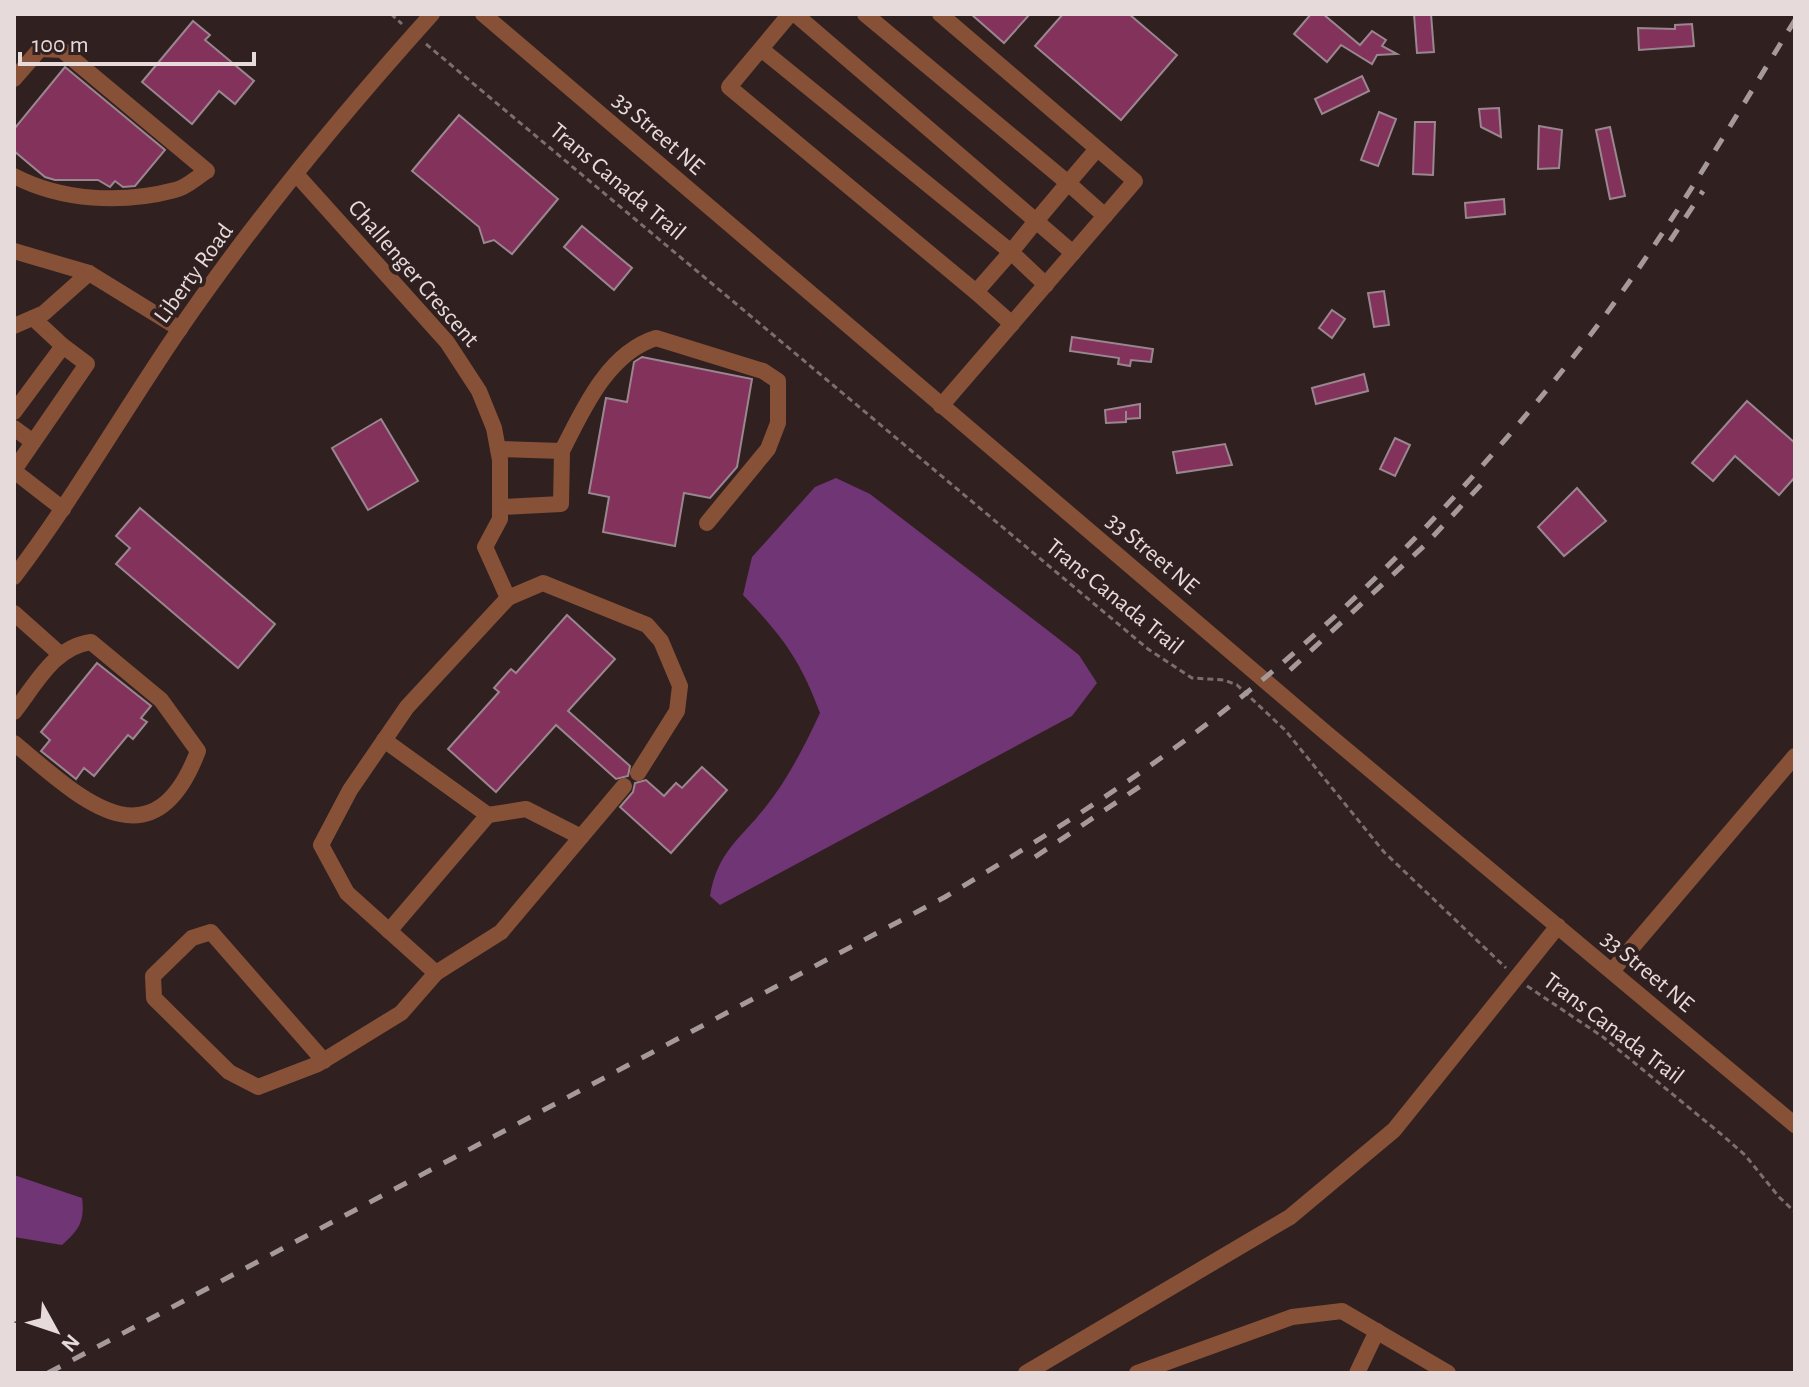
<svg xmlns="http://www.w3.org/2000/svg" width="1809" height="1387" viewBox="0 0 1809 1387" font-family="'Alegreya Sans',sans-serif">
	<style>
		.water { fill: #703575 }
		.building { fill: #83325c; stroke: #99868e; stroke-width: 2 }
		.lines { fill: none; stroke-linecap: round; stroke-linejoin: round }
		.path { stroke: #7c6e6e; stroke-width: 3; stroke-dasharray: 6 4; stroke-linecap: butt }
		.minor { stroke: #875138; stroke-width: 16 }
		.rail { stroke: #a69999; stroke-width: 5; stroke-dasharray: 14 14; stroke-linecap: butt }
		.labels { text-anchor: middle; stroke-width: 8; stroke-linejoin: round; paint-order: stroke }
		.street-label { font-size: 24px; fill: #e6dada; stroke: #302020 }
	</style>
	<rect width="100%" height="100%" fill="#302020"/>
	<g class="water">
		<path d="M836,478L870,494L1055,636L1079,655L1097,683L1072,716L720,905L710,896C717,853 739,840 764,809C788,779 804,747 820,713C800,659 782,636 743,595L752,557L815,487Z"/>
		<path d="M14,1175L82,1198C85,1221 79,1230 62,1245L14,1237Z"/>
	</g>
	<g class="building">
		<path d="M971,14H1030L1004,43Z"/>
		<path d="M1063,14H1129L1177,55L1121,120L1035,46Z"/>
		<path d="M1311,14H1323L1360,45L1372,31L1386,40L1382,46L1397,54L1377,55L1372,64L1341,45L1327,62L1294,34Z"/>
		<path d="M1414,14H1431L1434,52L1417,53Z"/>
		<path d="M193,21L210,35L205,40L254,81L235,104L219,91L192,124L142,82Z"/>
		<path d="M1692,24L1694,46L1639,50L1638,28L1675,29V25Z"/>
		<path d="M65,67L165,150L135,186L123,187L115,181L110,187L98,180H55L45,177L14,151V129Z"/>
		<path d="M1362,76L1369,91L1322,114L1315,99Z"/>
		<path d="M1499,108L1501,137L1481,127L1479,109Z"/>
		<path d="M1379,112L1396,119L1378,166L1361,160Z"/>
		<path d="M459,115L558,199L512,254L494,240L484,243L479,227L412,171Z"/>
		<path d="M1415,122H1435L1433,175L1413,174Z"/>
		<path d="M1539,126L1562,130L1559,168L1538,169Z"/>
		<path d="M1610,127L1625,196L1610,199L1596,130Z"/>
		<path d="M1504,199L1505,214L1466,218L1465,203Z"/>
		<path d="M582,226L632,268L614,290L564,247Z"/>
		<path d="M1384,291L1389,325L1374,327L1368,293Z"/>
		<path d="M1332,310L1345,319L1332,338L1319,328Z"/>
		<path d="M1072,337L1153,349L1151,362L1131,360L1130,366L1118,364L1119,358L1070,351Z"/>
		<path d="M642,357L752,379L737,467L710,498L684,493L675,546L603,532L609,497L589,493L606,398L627,402L634,362Z"/>
		<path d="M1364,374L1368,391L1316,404L1312,388Z"/>
		<path d="M1747,401L1795,443V477L1779,495L1735,456L1713,481L1692,463Z"/>
		<path d="M1140,404V418L1126,419V411V422L1106,423L1105,410Z"/>
		<path d="M381,419L418,481L368,510L332,448Z"/>
		<path d="M1395,438L1410,445L1395,476L1380,469Z"/>
		<path d="M1225,444L1232,465L1177,473L1173,452Z"/>
		<path d="M1577,488L1606,521L1564,556L1538,527Z"/>
		<path d="M140,508L275,624L238,668L116,564L130,548L116,536Z"/>
		<path d="M567,615L615,659L568,711L630,766L628,776L616,779L556,725L496,792L448,749L499,692L494,688L511,669L516,673Z"/>
		<path d="M97,663L151,706L141,718L147,722L133,739L128,735L94,776L84,768L76,779L41,751L50,740L41,732Z"/>
		<path d="M702,767L727,790L671,853L620,807L633,792L635,783L646,780L664,796L676,783L682,788Z"/>
	</g>
	<g class="lines">
		<g class="path">
			<path d="M391,14L402,24"/>
			<path d="M426,44L1148,649L1192,678L1224,680L1237,685L1285,730L1384,852L1506,968"/>
			<path d="M1527,986L1603,1037L1721,1134L1745,1155L1779,1197L1795,1212"/>
		</g>
		<g class="minor">
			<path d="M483,14L1325,732L1795,1125"/>
			<path d="M795,14L1036,221L1068,183L865,14"/>
			<path d="M940,14L1135,181L941,406"/>
			<path d="M761,49L1011,252L976,292L729,87L790,14"/>
			<path d="M14,79L40,49L62,50L207,171C197,177 186,188 175,190C122,204 62,201 14,176"/>
			<path d="M1097,149L1068,183L1105,216"/>
			<path d="M296,174L447,342L479,391L494,428L500,460V519L485,547L508,598L407,707L350,790L321,845L347,893L436,973L501,932L624,786"/>
			<path d="M14,251L89,273L180,329"/>
			<path d="M1046,285L1011,252L1036,221L1073,253"/>
			<path d="M976,292L1012,324"/>
			<path d="M33,318L63,346"/>
			<path d="M14,326L44,313L89,273"/>
			<path d="M14,412L63,346L87,364L14,470"/>
			<path d="M14,428L33,442"/>
			<path d="M498,449L562,451C583,409 608,353 656,338L763,371L778,381V423L768,449L707,523"/>
			<path d="M14,471L63,509"/>
			<path d="M501,507L561,504L562,451"/>
			<path d="M14,577C74,498 123,412 179,330C255,219 342,114 432,14"/>
			<path d="M508,598L543,583L647,625L661,641L680,686L677,711L638,773"/>
			<path d="M14,613L60,654"/>
			<path d="M14,712C36,684 54,647 91,642L161,700L198,751C152,872 77,795 14,743"/>
			<path d="M384,740L488,815L526,809L581,837"/>
			<path d="M389,931L488,815"/>
			<path d="M1612,971L1795,756"/>
			<path d="M324,1061L211,932L192,938L153,976L154,998L229,1072L258,1087L318,1064L401,1013L436,973"/>
			<path d="M1026,1373L1290,1217L1394,1130L1558,926"/>
			<path d="M1137,1373L1292,1317L1342,1311L1448,1373"/>
			<path d="M1357,1373L1377,1331"/>
		</g>
		<g class="rail">
			<path d="M1670,241L1703,191"/>
			<path d="M1290,670L1425,545L1490,475"/>
			<path d="M1035,857L1151,779"/>
			<path d="M48,1373L945,897C1032,845 1118,791 1199,730C1346,619 1476,483 1588,338C1665,238 1729,127 1795,20"/>
		</g>
	</g>
	<g class="labels">
		<g class="street-label">
			<text transform="translate(659 133) rotate(41)" y="8">33 Street NE</text>
			<text transform="translate(618 181) rotate(40)" y="8">Trans Canada Trail</text>
			<text transform="translate(193 273) rotate(-54)" y="8">Liberty Road</text>
			<text transform="translate(414 273) rotate(49)" y="8">Challenger Crescent</text>
			<text transform="translate(1153 553) rotate(40)" y="8">33 Street NE</text>
			<text transform="translate(1115 596) rotate(39)" y="8">Trans Canada Trail</text>
			<text transform="translate(1648 971) rotate(40)" y="8">33 Street NE</text>
			<text transform="translate(1614 1028) rotate(37)" y="8">Trans Canada Trail</text>
		</g>
	</g>
	<rect width="1809" height="1387" fill="none" stroke="#e6dada" stroke-width="32"/>
	<g transform="translate(56 1331) rotate(130)" stroke="#302020" stroke-width="6" paint-order="stroke">
	<path d="M0-6L14 30L0 20L-14 30Z" fill="#e6dada"/>
	<text y="-12" font-size="22" font-weight="bold" text-anchor="middle" fill="#e6dada">N</text>
	</g>
	<path d="M20 52v12h234v-12" fill="none" stroke="#e6dada" stroke-width="4"/>
	<text x="32" y="52" font-size="24" fill="#e6dada" stroke="#302020" stroke-width="6" paint-order="stroke">100 m</text>
</svg>
